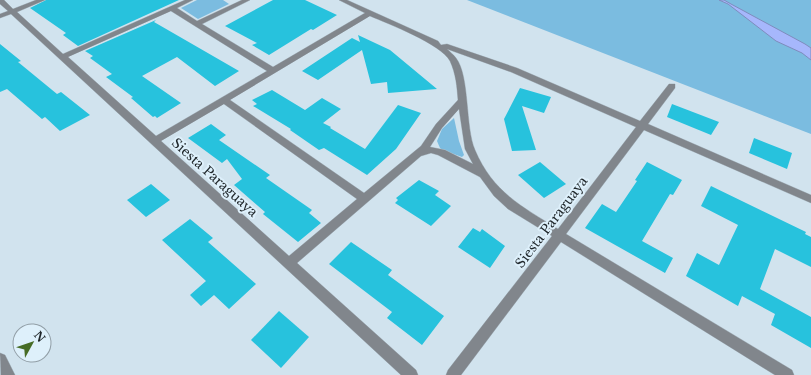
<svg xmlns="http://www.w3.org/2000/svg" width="811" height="375" viewBox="0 0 811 375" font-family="'Libre Baskerville',serif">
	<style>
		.green { fill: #7bbce0 }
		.water { fill: #a6b7fc; stroke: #7e8cbd }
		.building { fill: #27c2dd }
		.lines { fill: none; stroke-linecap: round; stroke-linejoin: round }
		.minor-casing { stroke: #b1c1cb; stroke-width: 1 }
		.minor { fill: #81868c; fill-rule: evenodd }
		.labels { text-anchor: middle; stroke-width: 4; stroke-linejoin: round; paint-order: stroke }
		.street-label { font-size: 13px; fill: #1f262a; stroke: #def0fb }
	</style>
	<rect width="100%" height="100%" fill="#d1e3ee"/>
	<g class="green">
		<path d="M197,0H223L229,4L198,19L181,8Z"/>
		<path d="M467,0H811V134Z"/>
		<path d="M454,118L459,141L464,155L462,157L442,150L440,148L437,141L442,129Z"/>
	</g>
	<path class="water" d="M719,0H724L731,4L805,44L811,48V60L802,53L776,41L728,4Z"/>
	<g class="building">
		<path d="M46,0H179L78,46L63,35L66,33L30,8Z"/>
		<path d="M273,0H305L337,15L313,30L311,29L269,55L252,45L257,43L225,26Z"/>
		<path d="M156,20L154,22L239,71L215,86L177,57L142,76L181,103L157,118L155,116L153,117L131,98L133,97L106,77L112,74L90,58L93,56L85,51Z"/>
		<path d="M358,35L390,50L437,89L388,93L387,82L371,84L362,50L318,80L302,71L352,38L360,42Z"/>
		<path d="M0,44L21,61L18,62L57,94L61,92L90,115L60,131L45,117L42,119L7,89L0,92Z"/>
		<path d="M520,88L551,97L544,113L522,106L536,150L512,151L504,119Z"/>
		<path d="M272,90L305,110L322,98L341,109L323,123L331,127L330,128L365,149L398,105L421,113L396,149L367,175L324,148L319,150L290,130L291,129L253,106L257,104L252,100Z"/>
		<path d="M672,104L719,122L711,135L667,117Z"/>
		<path d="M211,124L226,135L219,140L270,175L266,178L312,210L309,213L321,223L298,242L263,214L265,212L234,185L242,179L227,159L222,163L188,138Z"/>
		<path d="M754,138L792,153L787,169L749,153Z"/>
		<path d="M540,162L566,184L544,198L518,175Z"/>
		<path d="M647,162L682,180L673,195L670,194L642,241L673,258L665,273L585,228L602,204L616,212L637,181L635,180Z"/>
		<path d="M419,180L439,191L435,195L451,206L431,226L395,203L398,200L396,198Z"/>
		<path d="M151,184L170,200L146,217L127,200Z"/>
		<path d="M711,186L806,232L805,234L811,237V267L775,249L760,289L811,317V348L771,325L775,314L742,296L738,306L686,276L697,253L719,265L738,225L701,206Z"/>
		<path d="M190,219L213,238L208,242L256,284L229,309L214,295L201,306L190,295L206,281L162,240Z"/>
		<path d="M473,228L480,232L482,229L505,246L490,268L458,247Z"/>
		<path d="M351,242L392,270L388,275L444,316L422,345L387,318L392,312L329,264Z"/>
		<path d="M279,311L309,337L281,368L251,340Z"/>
	</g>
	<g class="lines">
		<g class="minor-casing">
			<g id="minor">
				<path d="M0,0H4L13,9L36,0H45L17,12L63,54L185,0H193L177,8L197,21L242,0H250L202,24L273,67L365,13L339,0H347L438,41L441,45L447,44L517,68L640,121L669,84H675V88L648,124L811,195V203L644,130L566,234L792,370L794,375H775L561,242L461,375H446L448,370L552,236L508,209L494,196L480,177L438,155L431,153L421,156L297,263L416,370L418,375H401L11,14L0,18V14L8,11L0,4ZM171,11L267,71L156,136L68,57ZM370,16C389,24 441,44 450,61C456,74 457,87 458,100L436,124L421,146L364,193L230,100ZM447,49L511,72L636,127L558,229C521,206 493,192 475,150C465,127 470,76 456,58C453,54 450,52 447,49ZM224,104L357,199L289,256L161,141ZM459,109L465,149L473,164L445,150L430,147L442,128Z"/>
				<path d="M0,353L5,355L15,375H1Z"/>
			</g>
		</g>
		<use href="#minor" class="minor"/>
	</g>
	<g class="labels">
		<g class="street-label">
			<text transform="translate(215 177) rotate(42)" y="5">Siesta Paraguaya</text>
			<text transform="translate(551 222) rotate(-53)" y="5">Siesta Paraguaya</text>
		</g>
	</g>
	<g transform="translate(32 343) rotate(50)"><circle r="19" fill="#def0fb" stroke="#929fa7"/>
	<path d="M0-3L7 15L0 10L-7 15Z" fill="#466c26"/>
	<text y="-6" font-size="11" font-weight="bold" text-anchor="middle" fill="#1f262a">N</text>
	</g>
</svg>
